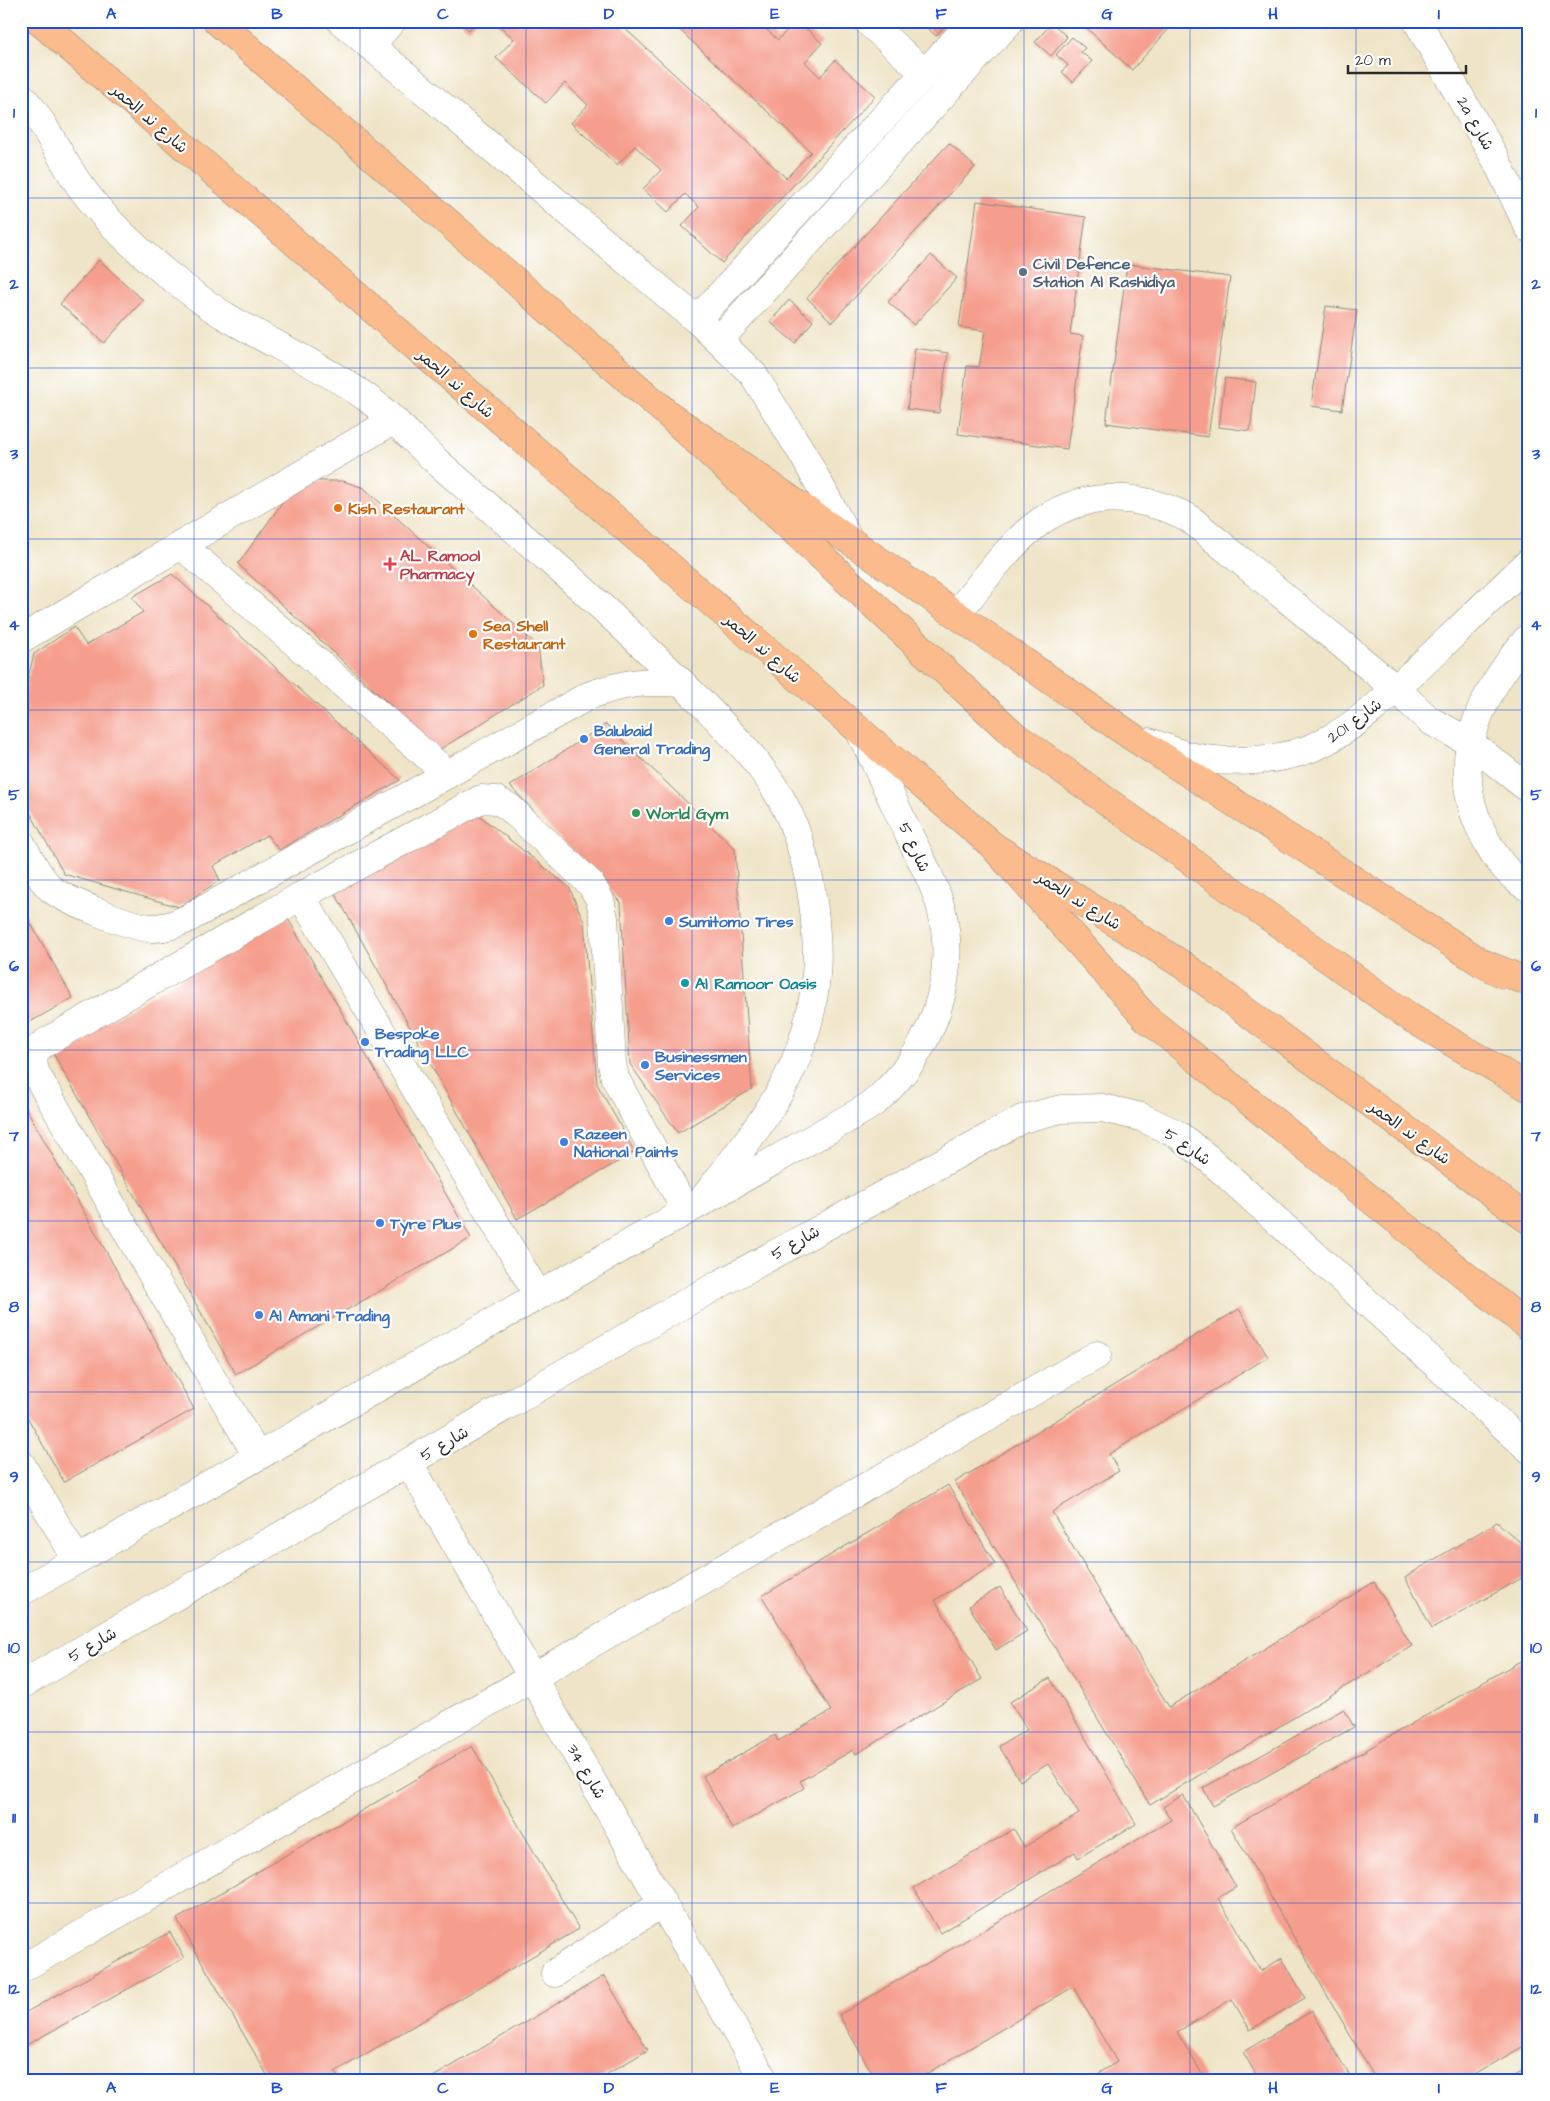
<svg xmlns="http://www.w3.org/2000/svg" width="1550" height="2101" viewBox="0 0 1550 2101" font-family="'Architects Daughter','Playpen Sans Arabic',sans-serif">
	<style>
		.building { fill: #f59e8e }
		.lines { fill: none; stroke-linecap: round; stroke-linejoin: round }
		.minor-casing { stroke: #8d8879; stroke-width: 29 }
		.major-casing { stroke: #8d8879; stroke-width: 29 }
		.highway-casing { stroke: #8d8879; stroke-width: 29 }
		.minor { stroke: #fff; stroke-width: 28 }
		.major { stroke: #fbbb8c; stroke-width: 28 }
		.highway { stroke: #fbbb8c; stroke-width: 28 }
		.grid { fill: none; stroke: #1d4ed8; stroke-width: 1; stroke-opacity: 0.55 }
		.service-dot { fill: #5c6f8a; stroke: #fff; stroke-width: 2 }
		.food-dot { fill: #e8710a; stroke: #fff; stroke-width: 2 }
		.health-dot { fill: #e0444e; stroke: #fff; stroke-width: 2 }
		.shop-dot { fill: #3f7fe0; stroke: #fff; stroke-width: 2 }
		.leisure-dot { fill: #2e9e5b; stroke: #fff; stroke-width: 2 }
		.culture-dot { fill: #0f9aa8; stroke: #fff; stroke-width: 2 }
		.labels { text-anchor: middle; stroke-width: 4.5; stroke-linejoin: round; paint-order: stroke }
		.street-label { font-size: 16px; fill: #2b2b2b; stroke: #fff }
		.service-label { font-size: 16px; font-weight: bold; fill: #4e5e75; stroke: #fff; text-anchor: start }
		.food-label { font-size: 16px; font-weight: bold; fill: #c56008; stroke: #fff; text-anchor: start }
		.health-label { font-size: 16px; font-weight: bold; fill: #be3a42; stroke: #fff; text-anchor: start }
		.shop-label { font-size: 16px; font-weight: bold; fill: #366cbe; stroke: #fff; text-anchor: start }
		.leisure-label { font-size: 16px; font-weight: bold; fill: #27864d; stroke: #fff; text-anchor: start }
		.culture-label { font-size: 16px; font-weight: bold; fill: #0d838f; stroke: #fff; text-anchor: start }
		.neatline { fill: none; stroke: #1d4ed8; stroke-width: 2 }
		.grid-label { font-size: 16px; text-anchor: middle; font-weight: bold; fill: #1d4ed8 }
	</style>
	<rect width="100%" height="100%" fill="#fff"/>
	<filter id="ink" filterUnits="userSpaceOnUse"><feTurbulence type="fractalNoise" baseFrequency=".02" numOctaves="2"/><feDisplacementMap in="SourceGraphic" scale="10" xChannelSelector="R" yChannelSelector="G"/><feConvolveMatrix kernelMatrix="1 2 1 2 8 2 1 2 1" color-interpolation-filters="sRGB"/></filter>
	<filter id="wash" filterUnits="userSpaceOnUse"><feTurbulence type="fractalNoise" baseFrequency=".0096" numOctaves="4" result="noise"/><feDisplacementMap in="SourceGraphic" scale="20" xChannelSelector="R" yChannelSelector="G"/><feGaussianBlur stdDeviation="1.12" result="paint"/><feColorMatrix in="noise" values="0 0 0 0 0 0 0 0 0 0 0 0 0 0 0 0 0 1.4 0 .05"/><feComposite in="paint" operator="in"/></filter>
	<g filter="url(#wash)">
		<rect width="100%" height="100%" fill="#efe4c7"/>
		<g id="blocks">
			<g class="building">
				<path d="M459,21H477L469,30Z"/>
				<path d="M494,21H617L786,178L811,152L670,21H757L778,40L795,21H798L822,43L805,62L820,77L835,60L875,96L722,263L682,226L699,207L685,194L668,212L643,189L661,170L635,146L617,165L571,123L588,105L565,83L546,103L496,58L514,39Z"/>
				<path d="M919,21H949L936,36Z"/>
				<path d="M1079,21H1176L1132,70Z"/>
				<path d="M1052,23L1067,37L1051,56L1035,42Z"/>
				<path d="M1072,37L1085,48L1081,52L1092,61L1073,82L1062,72L1068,65L1056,55Z"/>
				<path d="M949,143L975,167L832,322L807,298Z"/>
				<path d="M977,201L1086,217L1070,334L1083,336L1067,449L958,434L967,366L979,367L985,331L959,327Z"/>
				<path d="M931,255L957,278L914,325L888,302Z"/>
				<path d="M99,260L143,300L104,343L60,304Z"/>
				<path d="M1127,264L1230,277L1208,437L1106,423Z"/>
				<path d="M789,300L813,321L795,343L770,322Z"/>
				<path d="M1326,306L1357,310L1342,410L1311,406Z"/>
				<path d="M915,348L948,353L939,413L907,409Z"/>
				<path d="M1225,378L1256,382L1250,431L1219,427Z"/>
				<path d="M317,481H343L364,488L538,646L543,685L439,750L238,564L285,499Z"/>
				<path d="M172,574L400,780L279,850L267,835L213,866L220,880L179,907L64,874L21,796V705L34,654L74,627L86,645L143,612L132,597Z"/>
				<path d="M606,724L735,849L752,1089L678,1133L630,1064L621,902L510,786Z"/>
				<path d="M476,813L569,887L584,922L597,1084L635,1152L517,1219L335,893Z"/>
				<path d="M21,906L73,998L21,1027Z"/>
				<path d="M287,917L471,1238L236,1374L53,1053Z"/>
				<path d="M21,1099L194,1409L64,1482L21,1406Z"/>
				<path d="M1239,1309L1268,1357L1109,1454L1119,1471L1052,1512L1169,1707L1374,1582L1412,1646L1150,1805L955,1482Z"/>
				<path d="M948,1485L995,1564L935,1600L982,1679L856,1754L853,1750L800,1781L804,1788L732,1829L703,1776L775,1735L778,1741L831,1711L762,1596Z"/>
				<path d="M1497,1522L1529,1550V1574L1432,1629L1405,1577Z"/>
				<path d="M1000,1587L1027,1631L996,1650L969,1606Z"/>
				<path d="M1529,1656V2043L1465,2080H1376L1231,1828Z"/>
				<path d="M1050,1678L1136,1824L1078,1858L1075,1852L940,1933L914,1888L1014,1829L1024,1847L1079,1814L1048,1764L1020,1781L999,1746L1027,1730L1010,1702Z"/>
				<path d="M1344,1709L1354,1727L1213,1806L1203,1788Z"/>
				<path d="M472,1746L579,1929L335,2072L339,2080H270L177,1919Z"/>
				<path d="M1183,1795L1236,1887L1218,1898L1261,1971L1282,1958L1305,1998L1250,2030L1232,1999L1177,2032L1204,2077L1200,2080H1088L1117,2062L1073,1987L916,2080H876L839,2015L1171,1820L1163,1807Z"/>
				<path d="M170,1932L184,1958L21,2048V2015Z"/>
				<path d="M604,1976L648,2050L597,2080H428Z"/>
				<path d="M1312,2011L1352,2080H1259L1243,2052Z"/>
				<path d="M1529,2067V2080H1506Z"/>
			</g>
		</g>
	</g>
	<g filter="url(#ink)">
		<use href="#blocks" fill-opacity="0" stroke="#8d8879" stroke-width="1"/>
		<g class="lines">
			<g class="minor-casing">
				<g id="minor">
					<path d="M341,21L697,320L753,374L804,456L848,538"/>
					<path d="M867,21L926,74"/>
					<path d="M1417,21L1495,158L1529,228"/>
					<path d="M370,46L392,21"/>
					<path d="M21,96C45,121 58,155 78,183C103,219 138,251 172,278C190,292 208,306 227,317C272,344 320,365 363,395C390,414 411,438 435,460C480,499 525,539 570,578C614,618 658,659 700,701C735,737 771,772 791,819C806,856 814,895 816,935C820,984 809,1035 787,1079C764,1123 731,1162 701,1202"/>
					<path d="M697,320L973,21"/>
					<path d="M719,340L1010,21"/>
					<path d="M181,545L448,774"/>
					<path d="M956,614C980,586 1003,552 1032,528C1079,489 1137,492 1189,518L1396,689L1429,720L1469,742L1529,789"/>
					<path d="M1529,637C1479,695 1446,764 1484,836C1494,856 1509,877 1529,888"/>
					<path d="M21,639L394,420"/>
					<path d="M1149,742C1161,746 1173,751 1185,755C1223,765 1281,762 1316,746C1358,727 1397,688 1430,657C1463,625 1496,594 1529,562"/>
					<path d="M21,843C30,859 38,876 50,888C63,900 132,927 150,928C163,929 175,924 187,919L588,696C622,683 646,680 682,683"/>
					<path d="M301,896L538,1295"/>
					<path d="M257,1456L36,1074C31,1057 32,1052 46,1042L301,896L481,799L496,800L509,807L591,884L600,900L604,918L612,1064L615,1078L686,1211"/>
					<path d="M409,1463L764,2080"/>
					<path d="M21,1464L77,1560"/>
					<path d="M21,1592L845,1120C856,1114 868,1108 877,1100C931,1052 959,979 941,908C934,883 921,859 909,835C893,801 877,766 860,732"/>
					<path d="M21,1685L696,1297L1022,1119L1061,1109L1102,1108L1141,1117L1177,1134L1209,1159L1529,1449"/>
					<path d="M21,1969L1097,1355"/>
					<path d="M555,1973L662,1903"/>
				</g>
			</g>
			<g class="major-casing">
				<g id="major">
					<path d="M39,21L993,846L1183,965L1529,1220"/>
					<path d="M217,21L669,415L1131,736L1482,963L1503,974"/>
				</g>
			</g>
			<g class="highway-casing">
				<g id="highway">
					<path d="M669,415L1014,735L1411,1018L1529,1088"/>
					<path d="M993,846L1146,1018L1529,1327"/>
					<path d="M1482,963L1529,982"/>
				</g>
			</g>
			<use href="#minor" class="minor"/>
			<use href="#major" class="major"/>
			<use href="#highway" class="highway"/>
		</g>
	</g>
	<path class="grid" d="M194,21V2080M360,21V2080M526,21V2080M692,21V2080M858,21V2080M1024,21V2080M1190,21V2080M1356,21V2080M21,198H1529M21,368H1529M21,539H1529M21,710H1529M21,880H1529M21,1050H1529M21,1221H1529M21,1392H1529M21,1562H1529M21,1732H1529M21,1903H1529"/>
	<circle class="service-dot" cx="1023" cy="272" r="5"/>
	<g class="food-dot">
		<circle cx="338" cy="508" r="5"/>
		<circle cx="473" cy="634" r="5"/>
	</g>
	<path class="health-dot" d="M387.5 556.5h5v5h5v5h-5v5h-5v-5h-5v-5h5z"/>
	<g class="shop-dot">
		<circle cx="584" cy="739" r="5"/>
		<circle cx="669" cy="921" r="5"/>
		<circle cx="365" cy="1042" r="5"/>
		<circle cx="645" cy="1065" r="5"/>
		<circle cx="564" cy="1142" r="5"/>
		<circle cx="380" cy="1223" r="5"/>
		<circle cx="259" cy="1315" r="5"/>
	</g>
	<circle class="leisure-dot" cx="636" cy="813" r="5"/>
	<circle class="culture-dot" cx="685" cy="983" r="5"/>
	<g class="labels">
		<g class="street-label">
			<text transform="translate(150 118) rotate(41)" y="6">شارع ند الحمر</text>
			<text transform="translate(1476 123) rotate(61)" y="6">2a شارع</text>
			<text transform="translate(456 383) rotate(41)" y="6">شارع ند الحمر</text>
			<text transform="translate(763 648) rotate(41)" y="6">شارع ند الحمر</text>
			<text transform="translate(1354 720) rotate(-36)" y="6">شارع 201</text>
			<text transform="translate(915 847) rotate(65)" y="6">شارع 5</text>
			<text transform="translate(1079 900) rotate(32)" y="6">شارع ند الحمر</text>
			<text transform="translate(1410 1132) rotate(36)" y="6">شارع ند الحمر</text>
			<text transform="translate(1188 1146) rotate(35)" y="6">شارع 5</text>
			<text transform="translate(795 1242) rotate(-29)" y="6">شارع 5</text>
			<text transform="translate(444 1443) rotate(-30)" y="6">شارع 5</text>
			<text transform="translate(92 1644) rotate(-30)" y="6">شارع 5</text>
			<text transform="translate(587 1771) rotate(60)" y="6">شارع 34</text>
		</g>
		<g class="service-label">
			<text x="1033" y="269">Civil Defence<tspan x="1033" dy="18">Station Al Rashidiya</tspan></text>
		</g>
		<g class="food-label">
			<text x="348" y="514">Kish Restaurant</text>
			<text x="483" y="631">Sea Shell<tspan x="483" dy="18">Restaurant</tspan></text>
		</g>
		<g class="health-label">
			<text x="400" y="561">AL Ramool<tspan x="400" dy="18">Pharmacy</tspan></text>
		</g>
		<g class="shop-label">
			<text x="594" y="736">Balubaid<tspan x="594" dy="18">General Trading</tspan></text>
			<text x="679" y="927">Sumitomo Tires</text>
			<text x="375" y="1039">Bespoke<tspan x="375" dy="18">Trading LLC</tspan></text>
			<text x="655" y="1062">Businessmen<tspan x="655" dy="18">Services</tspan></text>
			<text x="574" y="1139">Razeen<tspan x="574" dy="18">National Paints</tspan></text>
			<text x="390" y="1229">Tyre Plus</text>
			<text x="269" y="1321">Al Amani Trading</text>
		</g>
		<g class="leisure-label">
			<text x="646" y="819">World Gym</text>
		</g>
		<g class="culture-label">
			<text x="695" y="989">Al Ramoor Oasis</text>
		</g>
	</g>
	<rect width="1550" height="2101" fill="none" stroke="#fff" stroke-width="55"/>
	<path d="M1348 65v8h118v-8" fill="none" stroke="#2b2b2b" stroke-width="2.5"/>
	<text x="1355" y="65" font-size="15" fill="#2b2b2b" stroke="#ffffff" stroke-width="4" paint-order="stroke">20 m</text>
	<rect x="28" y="28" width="1494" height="2046" class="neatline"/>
	<g class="grid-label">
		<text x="111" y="19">A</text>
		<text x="277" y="19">B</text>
		<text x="443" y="19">C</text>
		<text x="609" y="19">D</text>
		<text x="775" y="19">E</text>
		<text x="941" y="19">F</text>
		<text x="1107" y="19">G</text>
		<text x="1273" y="19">H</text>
		<text x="1439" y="19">I</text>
		<text x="14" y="118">1</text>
		<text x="1536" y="118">1</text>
		<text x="14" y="289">2</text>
		<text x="1536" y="289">2</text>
		<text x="14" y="459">3</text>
		<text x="1536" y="459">3</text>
		<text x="14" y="630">4</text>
		<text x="1536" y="630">4</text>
		<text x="14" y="800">5</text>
		<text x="1536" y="800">5</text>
		<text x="14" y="971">6</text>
		<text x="1536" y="971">6</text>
		<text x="14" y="1141">7</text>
		<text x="1536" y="1141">7</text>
		<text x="14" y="1312">8</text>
		<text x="1536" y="1312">8</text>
		<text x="14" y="1482">9</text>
		<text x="1536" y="1482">9</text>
		<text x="14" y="1653">10</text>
		<text x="1536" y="1653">10</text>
		<text x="14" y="1823">11</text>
		<text x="1536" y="1823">11</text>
		<text x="14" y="1994">12</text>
		<text x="1536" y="1994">12</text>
		<text x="111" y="2093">A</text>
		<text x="277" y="2093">B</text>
		<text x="443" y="2093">C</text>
		<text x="609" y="2093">D</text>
		<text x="775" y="2093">E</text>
		<text x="941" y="2093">F</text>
		<text x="1107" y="2093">G</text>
		<text x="1273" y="2093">H</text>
		<text x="1439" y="2093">I</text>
	</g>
</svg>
